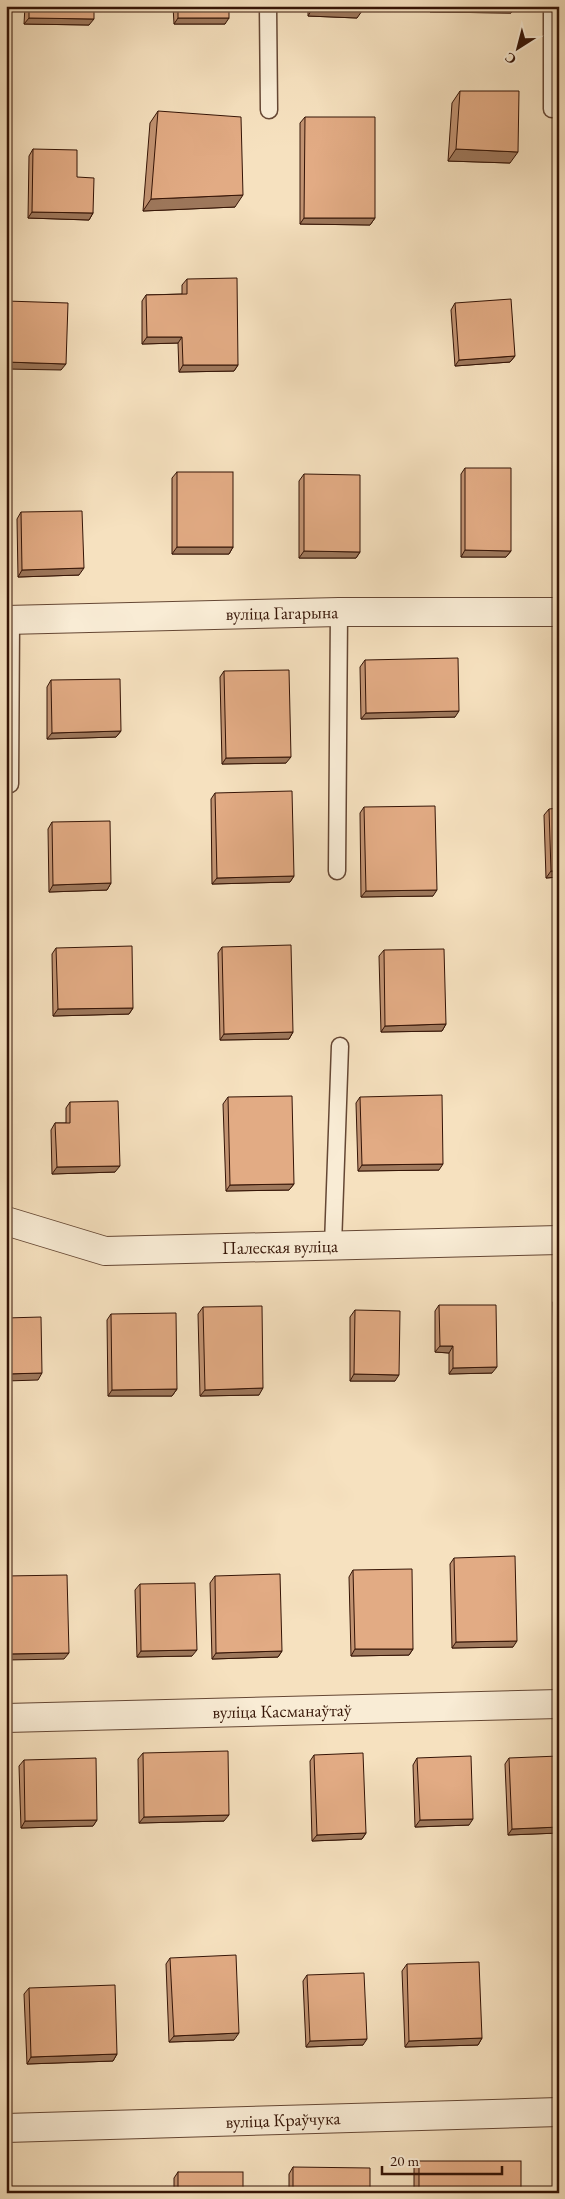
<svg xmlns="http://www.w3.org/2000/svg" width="565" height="2199" viewBox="0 0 565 2199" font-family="'EB Garamond',serif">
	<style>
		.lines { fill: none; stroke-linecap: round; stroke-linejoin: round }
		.service-casing { stroke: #654734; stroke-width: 19 }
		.minor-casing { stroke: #654734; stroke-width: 30 }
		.service { stroke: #f9ecd5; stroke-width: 16 }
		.minor { stroke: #f9ecd5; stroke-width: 28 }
		.wall { fill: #c29372; stroke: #351406 }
		.shaded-wall { fill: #9e785c; stroke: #351406 }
		.building { fill: #e2ab84; stroke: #351406 }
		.labels { text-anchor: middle; stroke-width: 4; stroke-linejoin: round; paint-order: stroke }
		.street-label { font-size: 18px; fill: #351406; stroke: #f9ecd5 }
	</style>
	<rect width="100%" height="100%" fill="#f6e1bf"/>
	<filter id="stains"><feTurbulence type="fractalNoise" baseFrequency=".004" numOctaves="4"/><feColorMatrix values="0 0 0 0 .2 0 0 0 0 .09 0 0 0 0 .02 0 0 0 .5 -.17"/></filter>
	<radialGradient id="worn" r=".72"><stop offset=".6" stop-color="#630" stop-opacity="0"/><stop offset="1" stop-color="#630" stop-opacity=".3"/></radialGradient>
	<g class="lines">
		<g class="service-casing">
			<g id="service">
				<path d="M268,6L269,110"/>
				<path d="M552,6V109"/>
				<path d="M10,784L11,620"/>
				<path d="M337,871L339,612"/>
				<path d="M333,1245L340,1046"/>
			</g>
		</g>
		<g class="minor-casing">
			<g id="minor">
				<path d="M6,620L339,612H559"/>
				<path d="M6,1221L105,1251L559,1240"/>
				<path d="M6,1718L559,1704"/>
				<path d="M6,2128L559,2112"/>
			</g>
		</g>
		<use href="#service" class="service"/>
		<use href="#minor" class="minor"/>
	</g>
	<g class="wall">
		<path d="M25,6H94L89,25L24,24Z"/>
		<path d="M173,6H229L225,24H174Z"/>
		<path d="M308,6H362L357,18L308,16Z"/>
		<path d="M430,6H515L511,13L430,12Z"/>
		<path d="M460,91L510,163L448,161L452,103Z"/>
		<path d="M158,111L235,207L143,211L150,123Z"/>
		<path d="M305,117L375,218L370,225L300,224V123Z"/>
		<path d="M33,149L77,177L93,213L89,220L28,218L29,156Z"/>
		<path d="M187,279L238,365L234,371L179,372L178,343L142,344V301L146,295L182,294V285Z"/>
		<path d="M455,303L515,356L510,362L455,366L451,310Z"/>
		<path d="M465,468L511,551L506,557H461V474Z"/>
		<path d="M177,472L233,547L229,554H172V478Z"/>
		<path d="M304,474L360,552L356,558H299V481Z"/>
		<path d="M21,512L79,575L18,577L17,519Z"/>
		<path d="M365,660L455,717L361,719L360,667Z"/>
		<path d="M559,660V739L557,662Z"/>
		<path d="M224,671L286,763L222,764L220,677Z"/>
		<path d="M51,680L121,731L116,737L47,739V687Z"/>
		<path d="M215,793L294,876L290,882L212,884L211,799Z"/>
		<path d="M364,807L433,896L361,897L360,813Z"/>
		<path d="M549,809L559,877L546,878L544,815Z"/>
		<path d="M52,822L111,883L107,890L49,892L48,829Z"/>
		<path d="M222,947L293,1032L289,1039L220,1040L218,953Z"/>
		<path d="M56,948L133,1008L129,1014L53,1016L52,954Z"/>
		<path d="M384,950L446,1024L442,1031L381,1032L379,956Z"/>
		<path d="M228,1097L294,1184L289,1190L226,1191L223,1104Z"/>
		<path d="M360,1097L439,1170L358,1171L356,1103Z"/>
		<path d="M70,1102L115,1172L52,1174L51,1130L55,1123H66V1108Z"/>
		<path d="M557,1296H559V1392H555L553,1302Z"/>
		<path d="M439,1305L492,1373L449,1374V1353L435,1352V1311Z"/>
		<path d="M203,1307L259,1395L200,1396L198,1314Z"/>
		<path d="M355,1310L395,1381H350V1317Z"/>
		<path d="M111,1314L177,1389L172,1396H108L107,1320Z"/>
		<path d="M454,1558L513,1647L452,1648L450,1564Z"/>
		<path d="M353,1570L413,1649L409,1655L351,1656L349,1577Z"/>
		<path d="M215,1576L282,1651L278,1657L212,1659L210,1583Z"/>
		<path d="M140,1584L192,1656L137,1657L135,1590Z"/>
		<path d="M143,1753L224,1821L139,1823L138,1759Z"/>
		<path d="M314,1755L366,1833L362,1839L312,1841L310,1761Z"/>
		<path d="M417,1758L469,1825L415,1827L413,1765Z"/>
		<path d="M509,1758L559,1833L508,1835L505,1764Z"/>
		<path d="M24,1760L97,1820L93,1826L21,1828L19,1766Z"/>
		<path d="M170,1958L234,2040L169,2042L166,1964Z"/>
		<path d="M407,1964L482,2038L478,2045L405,2047L402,1971Z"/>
		<path d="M307,1975L363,2045L306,2047L303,1981Z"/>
		<path d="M29,1988L117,2054L113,2061L27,2064L24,1994Z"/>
		<path d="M419,2161L521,2193H414V2167Z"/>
		<path d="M293,2167L370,2193H289V2174Z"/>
		<path d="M178,2172L243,2193H174V2178Z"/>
	</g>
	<g class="shaded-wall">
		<path d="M434,6H515L511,13L430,12Z"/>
		<path d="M312,9L362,11L357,18L308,16Z"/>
		<path d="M29,18L94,19L89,25L24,24Z"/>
		<path d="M178,18H229L225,24H174Z"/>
		<path d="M456,149L518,152L510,163L448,161Z"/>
		<path d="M243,195L235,207L143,211L151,199Z"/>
		<path d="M32,212L93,213L89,220L28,218Z"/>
		<path d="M304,218H375L370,225L300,224Z"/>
		<path d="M147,337H182L178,343L142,344Z"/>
		<path d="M515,356L510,362L455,366L459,360Z"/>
		<path d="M6,362L66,364L61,370L6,369Z"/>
		<path d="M183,365H238L234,371L179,372Z"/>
		<path d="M177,547H233L229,554H172Z"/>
		<path d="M465,550L511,551L506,557H461Z"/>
		<path d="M304,551L360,552L356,558H299Z"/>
		<path d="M84,568L79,575L18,577L22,570Z"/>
		<path d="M459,711L455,717L361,719L366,713Z"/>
		<path d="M121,731L116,737L47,739L52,733Z"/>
		<path d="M291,757L286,763L222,764L226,758Z"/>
		<path d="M551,871H559V877L546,878Z"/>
		<path d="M294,876L290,882L212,884L217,878Z"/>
		<path d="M111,883L107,890L49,892L53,885Z"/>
		<path d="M437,890L433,896L361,897L366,891Z"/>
		<path d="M133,1008L129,1014L53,1016L58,1009Z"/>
		<path d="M446,1024L442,1031L381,1032L385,1026Z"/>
		<path d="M293,1032L289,1039L220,1040L224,1034Z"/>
		<path d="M443,1164L439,1170L358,1171L362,1165Z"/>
		<path d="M120,1166L115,1172L52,1174L57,1167Z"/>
		<path d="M294,1184L289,1190L226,1191L230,1185Z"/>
		<path d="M440,1346H453L449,1353L435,1352Z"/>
		<path d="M497,1367L492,1373L449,1374L453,1368Z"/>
		<path d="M42,1373L38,1380L6,1381V1374Z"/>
		<path d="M354,1374L399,1375L395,1381H350Z"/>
		<path d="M559,1386V1392H555Z"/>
		<path d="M263,1388L259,1395L200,1396L205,1390Z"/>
		<path d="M177,1389L172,1396H108L112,1390Z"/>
		<path d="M517,1641L513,1647L452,1648L456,1642Z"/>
		<path d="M355,1649H413L409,1655L351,1656Z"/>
		<path d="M197,1650L192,1656L137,1657L141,1651Z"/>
		<path d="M282,1651L278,1657L212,1659L216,1653Z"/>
		<path d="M69,1653L64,1659L6,1660V1654Z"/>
		<path d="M229,1815L224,1821L139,1823L144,1817Z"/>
		<path d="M473,1819L469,1825L415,1827L420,1820Z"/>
		<path d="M97,1820L93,1826L21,1828L25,1821Z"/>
		<path d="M559,1827V1833L508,1835L512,1829Z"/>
		<path d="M366,1833L362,1839L312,1841L317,1835Z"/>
		<path d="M239,2033L234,2040L169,2042L174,2036Z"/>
		<path d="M482,2038L478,2045L405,2047L409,2041Z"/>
		<path d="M367,2039L363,2045L306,2047L310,2041Z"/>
		<path d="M117,2054L113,2061L27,2064L31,2057Z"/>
	</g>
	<g class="building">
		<path d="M29,6H94V19L29,18Z"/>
		<rect x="178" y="6" width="51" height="12"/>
		<path d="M312,6H362V11L312,9Z"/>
		<path d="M460,91H519L518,152L456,149Z"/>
		<path d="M158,111L241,117L243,195L151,199Z"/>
		<path d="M305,117H375V218H304Z"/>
		<path d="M33,149L77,150V177L94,178L93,213L32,212Z"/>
		<path d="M237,278L238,365H183L182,337H147L146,295L187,294V279Z"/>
		<path d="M511,299L515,356L459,360L455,303Z"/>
		<path d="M6,301L68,303L66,364L6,362Z"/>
		<path d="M465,468H511V551L465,550Z"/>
		<rect x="177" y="472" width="56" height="75"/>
		<path d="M304,474L360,475V552L304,551Z"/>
		<path d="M82,511L84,568L22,570L21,512Z"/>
		<path d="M458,658L459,711L366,713L365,660Z"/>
		<path d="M289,670L291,757L226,758L224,671Z"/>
		<path d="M120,679L121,731L52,733L51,680Z"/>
		<path d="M292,791L294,876L217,878L215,793Z"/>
		<path d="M435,806L437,890L366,891L364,807Z"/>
		<path d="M559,808V871H551L549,809Z"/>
		<path d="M110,821L111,883L53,885L52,822Z"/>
		<path d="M291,945L293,1032L224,1034L222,947Z"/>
		<path d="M132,946L133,1008L58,1009L56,948Z"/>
		<path d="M444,949L446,1024L385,1026L384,950Z"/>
		<path d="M442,1095L443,1164L362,1165L360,1097Z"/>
		<path d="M292,1096L294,1184L230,1185L228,1097Z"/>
		<path d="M118,1101L120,1166L57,1167L55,1123H70V1102Z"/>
		<path d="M557,1296H559V1360Z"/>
		<path d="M439,1305H496L497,1367L453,1368V1346H440Z"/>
		<path d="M262,1306L263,1388L205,1390L203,1307Z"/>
		<path d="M355,1310L400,1311L399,1375L354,1374Z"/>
		<path d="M176,1313L177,1389L112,1390L111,1314Z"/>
		<path d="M41,1317L42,1373L6,1374V1318Z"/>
		<path d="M515,1556L517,1641L456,1642L454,1558Z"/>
		<path d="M412,1569L413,1649H355L353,1570Z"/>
		<path d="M280,1574L282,1651L216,1653L215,1576Z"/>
		<path d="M67,1575L69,1653L6,1654V1576Z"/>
		<path d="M195,1583L197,1650L141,1651L140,1584Z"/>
		<path d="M228,1751L229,1815L144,1817L143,1753Z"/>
		<path d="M363,1753L366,1833L317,1835L314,1755Z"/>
		<path d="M471,1756L473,1819L420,1820L417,1758Z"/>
		<path d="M559,1756V1827L512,1829L509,1758Z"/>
		<path d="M96,1758L97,1820L25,1821L24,1760Z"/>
		<path d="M236,1955L239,2033L174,2036L170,1958Z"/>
		<path d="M479,1962L482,2038L409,2041L407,1964Z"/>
		<path d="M364,1973L367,2039L310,2041L307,1975Z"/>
		<path d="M115,1985L117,2054L31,2057L29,1988Z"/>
		<rect x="419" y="2161" width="102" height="32"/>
		<path d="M293,2167L370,2168V2193H293Z"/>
		<rect x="178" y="2172" width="65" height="21"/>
		<path d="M41,2188L111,2189V2193H41Z"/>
	</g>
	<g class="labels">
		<g class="street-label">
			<text transform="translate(282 613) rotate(-1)" y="6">вуліца Гагарына</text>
			<text transform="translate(280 1247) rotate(-1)" y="6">Палеская вуліца</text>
			<text transform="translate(282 1711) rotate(-1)" y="6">вуліца Касманаўтаў</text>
			<text transform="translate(283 2120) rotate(-2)" y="6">вуліца Краўчука</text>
		</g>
	</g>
	<rect width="565" height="2199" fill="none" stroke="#f6e1bf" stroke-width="25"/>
	<rect x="8" y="8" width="550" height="2184" fill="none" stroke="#351406" stroke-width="2.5"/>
	<rect x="12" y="12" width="540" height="2174" fill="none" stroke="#351406"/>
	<g transform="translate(518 48) rotate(216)" stroke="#f9ecd5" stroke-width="4" paint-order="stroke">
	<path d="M0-4L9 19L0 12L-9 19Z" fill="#351406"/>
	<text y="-8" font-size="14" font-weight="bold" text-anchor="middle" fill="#351406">С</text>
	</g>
	<path d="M382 2166v8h120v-8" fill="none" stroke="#351406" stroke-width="2.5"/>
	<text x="390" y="2166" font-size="15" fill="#351406" stroke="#f9ecd5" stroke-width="4" paint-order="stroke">20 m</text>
	<rect width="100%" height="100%" filter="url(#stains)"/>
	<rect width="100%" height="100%" fill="url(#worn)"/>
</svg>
